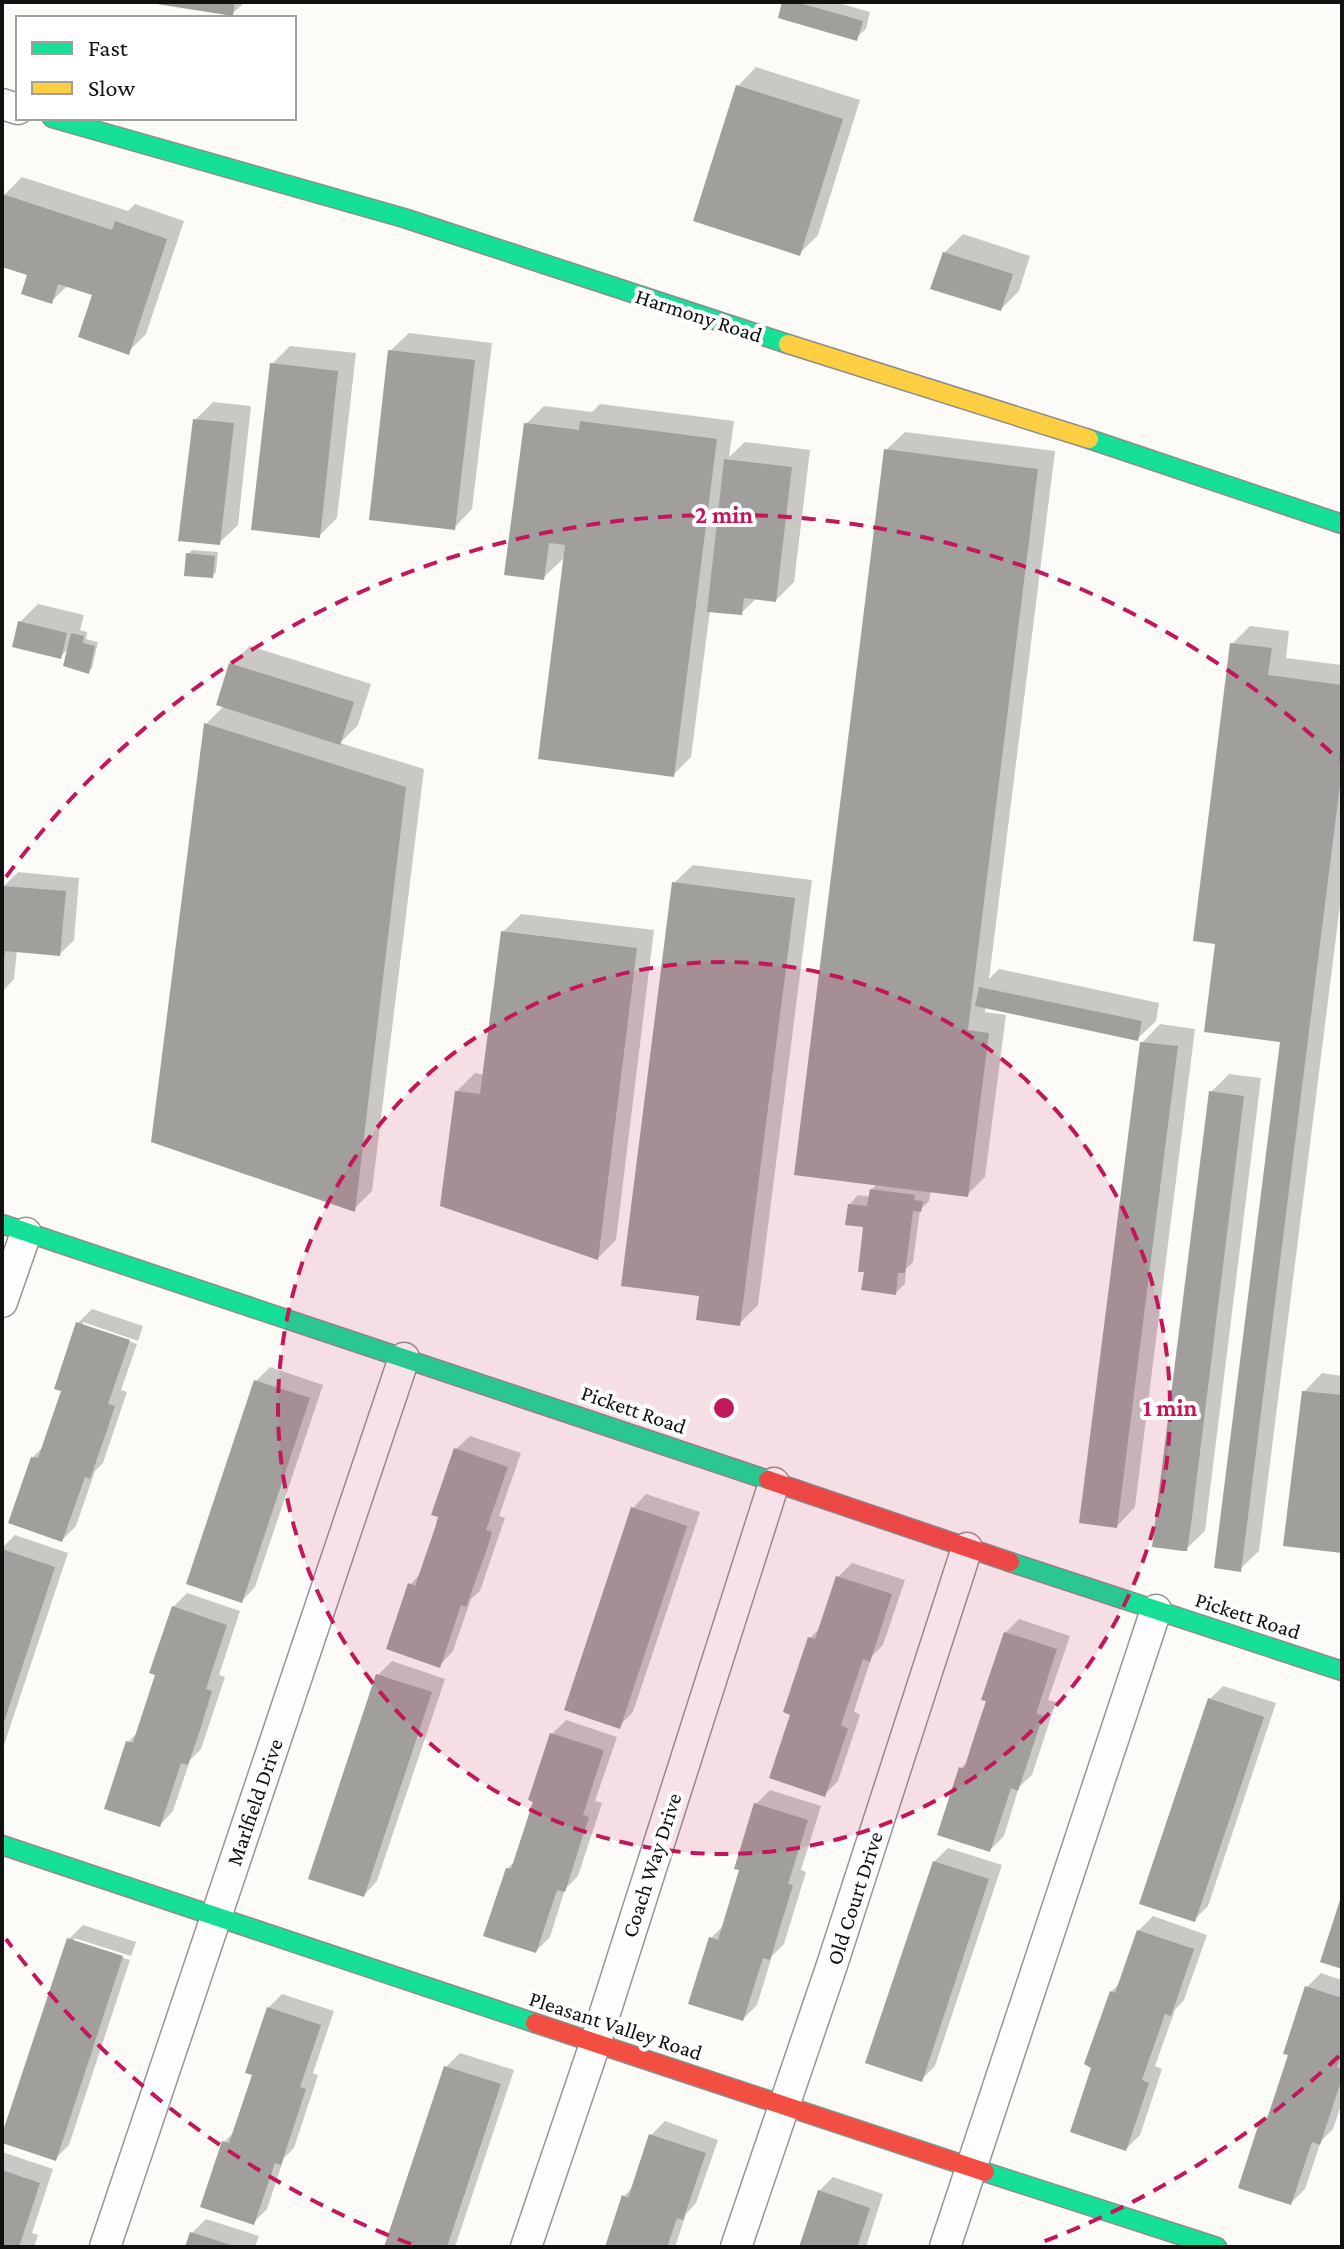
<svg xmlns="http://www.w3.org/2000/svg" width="1344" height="2249" viewBox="0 0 1344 2249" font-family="'Crimson Pro',serif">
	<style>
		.shadow { fill: #0003 }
		.building { fill: #a19f9c }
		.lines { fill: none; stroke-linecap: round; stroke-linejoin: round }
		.street-casing { stroke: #979695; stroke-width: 33 }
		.fast-casing { stroke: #8d8d8b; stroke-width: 21 }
		.slow-casing { stroke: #8d8d8b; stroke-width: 21 }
		.jam-casing { stroke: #8d8d8b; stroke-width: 21 }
		.street { stroke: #fffefe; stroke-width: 30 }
		.fast { stroke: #16e098; stroke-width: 18 }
		.slow { stroke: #ffcf43; stroke-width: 18 }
		.jam { stroke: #f24e42; stroke-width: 18 }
		.ring { fill: none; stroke: #c2185b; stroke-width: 4; stroke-dasharray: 14 10 }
		.labels { text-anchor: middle; stroke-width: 8; stroke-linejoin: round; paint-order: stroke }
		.street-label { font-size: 22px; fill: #111; stroke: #fff }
		.centre { fill: #c2185b; stroke: #fff; stroke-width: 4 }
		.ring-label { font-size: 24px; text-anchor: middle; font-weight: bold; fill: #c2185b; stroke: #fff; stroke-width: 8; stroke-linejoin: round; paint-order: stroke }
	</style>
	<rect width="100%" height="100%" fill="#fcfbf7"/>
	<g class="shadow">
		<path d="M145,2H245L232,14Z"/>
		<path d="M784,2H835L870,12L866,29L856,38Z"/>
		<path d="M756,67L860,100L818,235L800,253L738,86Z"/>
		<path d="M22,177L128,211L135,204L184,221L146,334L128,352L94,294L68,285L51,302L30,273L2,264V201L4,195Z"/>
		<path d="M963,234L1030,256L1019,291L1001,309L944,253Z"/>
		<path d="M409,333L492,343L472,509L454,528L390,351Z"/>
		<path d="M290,346L356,353L337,518L319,536L272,364Z"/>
		<path d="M213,402L251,406L238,525L219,543L195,420Z"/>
		<path d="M600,404L734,421L729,457L745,442L810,450L794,582L776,600L757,598L741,613L710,610L691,757L673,775L566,556L543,578L526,424L544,406L592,412Z"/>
		<path d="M905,432L1055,451L989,979L999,969L1159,1003L1156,1021L1137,1039L986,1006L985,1012L1006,1015L985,1177L967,1195L931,1190L929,1201L920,1210L913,1262L906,1269L905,1284L895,1293L866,1225L849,1205L858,1195L871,1197V1190L877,1184L886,450Z"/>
		<path d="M192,550L218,552L216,572L212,576L188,554Z"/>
		<path d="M38,604L84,615L80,630L87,632L86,639L98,642L92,668L88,672L69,648L60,657L20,622Z"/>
		<path d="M1250,626L1289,631L1286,658L1342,665V889L1259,1551L1240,1569L1283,1040L1218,942L1232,644Z"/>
		<path d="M250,646L371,684L358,725L340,743L424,769L372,1191L354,1209L206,724L224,706L231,664Z"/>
		<path d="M693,865L812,880L758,1305L739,1324L702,1295L674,883Z"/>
		<path d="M18,872L79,878L74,940L60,954L17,950L14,979L2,992L4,886Z"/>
		<path d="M521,914L654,930L616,1240L598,1258L456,1092L475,1073L485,1075L503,932Z"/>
		<path d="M1160,1024L1195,1029L1135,1507L1117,1526L1142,1043Z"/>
		<path d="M1229,1074L1261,1078L1205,1531L1186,1549L1211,1092Z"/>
		<path d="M92,1309L143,1326L138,1341L83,1322V1326L137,1344L121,1390L127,1392L103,1463L95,1471L76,1526L62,1540L32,1458L44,1446L63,1390L78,1323Z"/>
		<path d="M270,1367L323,1385L255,1587L242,1601L256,1381Z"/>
		<path d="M1322,1373L1342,1376V1551L1304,1392Z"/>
		<path d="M470,1436L521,1453L499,1516L505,1518L480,1591L471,1599L453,1651L440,1665L410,1585L421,1573L441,1516L456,1449Z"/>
		<path d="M646,1494L700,1512L633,1712L619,1726L633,1508Z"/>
		<path d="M15,1535L68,1553L2,1751V1548Z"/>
		<path d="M852,1563L905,1580L883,1645L872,1656L854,1711L860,1715L838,1781L824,1795L793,1714L810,1638L821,1627L838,1577Z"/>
		<path d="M187,1593L240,1611L219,1675L225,1677L201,1749L190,1760L173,1811L160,1825L128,1742L139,1731L158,1674L173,1607Z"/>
		<path d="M1019,1619L1070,1636L1048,1700L1056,1702L1032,1775L1019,1787L1004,1836L990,1850L961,1768L968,1761L988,1700L1005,1633Z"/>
		<path d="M392,1661L445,1679L377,1881L364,1895L378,1675Z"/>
		<path d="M1223,1686L1276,1703L1208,1906L1194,1920L1210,1699Z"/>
		<path d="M566,1720L617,1737L595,1801L602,1803L578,1876L565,1889L550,1937L536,1951L507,1869L516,1860L552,1734Z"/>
		<path d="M770,1790L821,1806L801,1870L806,1872L784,1944L772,1956L757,2005L743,2019L711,1938L725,1924L742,1869L756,1804Z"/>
		<path d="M948,1848L1002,1865L935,2066L921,2080L934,1862Z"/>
		<path d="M1153,1916L1207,1935L1184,2000L1175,2010L1155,2066L1162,2069L1140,2135L1126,2149L1111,1992L1121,1982L1139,1930Z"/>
		<path d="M83,1925L136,1942L131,1956L74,1938V1942L130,1960L69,2145L55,2159L2,2140L69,1939Z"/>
		<path d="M1321,1973L1342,1980V2102L1333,2129L1321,2141L1305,2189L1291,2203L1262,2121L1271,2112L1290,2054L1307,1987Z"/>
		<path d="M282,1994L334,2011L313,2073L318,2075L294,2148L284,2158L267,2209L253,2223L224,2142L235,2131L254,2074L268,2008Z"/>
		<path d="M460,2053L514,2070L455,2247H386L446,2067Z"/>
		<path d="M665,2121L718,2140L696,2203L686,2214L675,2247H607L624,2196L634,2186L651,2135Z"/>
		<path d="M2,2152L53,2169L32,2233L38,2235L34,2247H2Z"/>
		<path d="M833,2177L883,2194L866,2247H801L819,2191Z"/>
		<path d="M206,2219L259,2236L255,2247H187L192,2233Z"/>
	</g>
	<g class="building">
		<path d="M144,2H235L233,16Z"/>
		<path d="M782,2H796L863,21L857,41L778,18Z"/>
		<path d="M736,85L843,119L800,256L693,221Z"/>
		<path d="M2,194L112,230L115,221L167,239L129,355L78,337L92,295L58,284L52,304L21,294L27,275L2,267Z"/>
		<path d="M943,252L1013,274L1001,311L930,289Z"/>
		<path d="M388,350L475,360L455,530L369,520Z"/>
		<path d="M270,363L338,371L320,538L251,530Z"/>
		<path d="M193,419L234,423L220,545L178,541Z"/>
		<path d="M580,421L717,439L674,777L538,759L565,545L549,543L544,580L504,575L524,423L579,430Z"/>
		<path d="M884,449L1038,469L968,1030L989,1033L968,1197L794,1175Z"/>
		<path d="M724,459L792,467L776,602L744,598L742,615L707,612Z"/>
		<path d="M186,553L215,556L213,578L184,576Z"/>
		<path d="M18,621L67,633L61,659L12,647Z"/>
		<path d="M71,633L84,636L83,643L95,646L89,674L63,666Z"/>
		<path d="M1230,643L1272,648L1268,675L1342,685V769L1241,1572L1214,1568L1280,1042L1204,1032L1215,944L1193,941Z"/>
		<path d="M229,663L354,702L340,745L216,705Z"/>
		<path d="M204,723L406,787L355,1212L151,1142Z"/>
		<path d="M672,882L795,898L740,1326L696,1320L699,1296L621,1286Z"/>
		<path d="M2,886L66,891L60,956L5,951L4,961H2Z"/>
		<path d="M501,931L637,948L598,1260L440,1206L455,1091L480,1094Z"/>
		<path d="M979,987L1142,1021L1138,1041L975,1006Z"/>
		<path d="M1140,1042L1178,1046L1117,1528L1079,1523Z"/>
		<path d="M1209,1091L1244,1096L1191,1525L1187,1551H1183L1152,1547Z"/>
		<path d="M870,1189L915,1195L914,1200L923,1201L921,1212L913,1211L905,1273H898L896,1295L861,1290L864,1272H858L863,1227L845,1225L848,1204L867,1206Z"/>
		<path d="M76,1322L130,1340L108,1404L115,1406L106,1433L90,1479L85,1477L62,1542L8,1523L31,1457L38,1458L61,1391L54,1389Z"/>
		<path d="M254,1380L310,1398L242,1603L186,1584Z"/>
		<path d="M1302,1391L1342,1395V1553L1283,1546Z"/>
		<path d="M454,1448L508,1467L486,1530L492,1532L487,1549L466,1607L461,1605L440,1668L386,1649L408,1583L415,1586L435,1528L438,1517L431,1515Z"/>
		<path d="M631,1507L687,1526L620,1729L564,1710Z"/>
		<path d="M2,1549L55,1567L3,1725L2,1724Z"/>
		<path d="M836,1576L892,1594L870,1662L863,1659L841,1725L848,1729L825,1797L769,1778L790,1715L783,1712L808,1637L815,1639Z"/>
		<path d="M172,1606L227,1625L206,1689L212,1691L200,1730L188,1765L181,1763L160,1827L104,1809L126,1741L133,1743L136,1733L155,1675L149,1673Z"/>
		<path d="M1004,1632L1057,1649L1036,1714L1043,1716L1018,1791L1011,1788L1010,1791L990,1852L937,1835L959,1767L964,1769L977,1728L986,1701L981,1700Z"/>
		<path d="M376,1674L432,1692L364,1897L308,1879Z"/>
		<path d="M1208,1698L1264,1717L1195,1922L1139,1904Z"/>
		<path d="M550,1733L604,1750L583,1815L589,1817L565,1892L557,1890L536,1953L483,1936L506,1868L511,1869L533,1802L528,1800Z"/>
		<path d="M754,1803L808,1820L788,1884L793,1885L770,1960L763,1958L743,2021L688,2004L709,1937L718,1940L739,1870L734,1869Z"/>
		<path d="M933,1861L989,1879L922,2082L865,2063Z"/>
		<path d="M1342,1894V1969L1320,1962Z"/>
		<path d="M1137,1930L1194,1949L1171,2016L1165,2014L1142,2080L1149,2083L1126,2151L1070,2132L1091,2068L1084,2064L1110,1991L1115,1993Z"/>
		<path d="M67,1938L123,1956L56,2161L2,2143V2134Z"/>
		<path d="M1305,1986L1342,1998V2053L1337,2067L1342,2069V2078L1320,2145L1312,2142L1291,2205L1238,2188L1260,2120L1266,2122L1288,2055L1283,2054Z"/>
		<path d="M267,2007L321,2025L300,2087L306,2089L281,2165L275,2163L254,2225L200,2207L222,2141L229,2143L252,2075L245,2073Z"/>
		<path d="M444,2066L501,2084L447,2247H384Z"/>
		<path d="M649,2134L706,2153L683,2220L677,2218L667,2247H605L622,2195L628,2198Z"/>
		<path d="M2,2170L40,2183L19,2247H2Z"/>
		<path d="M818,2190L870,2208L857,2247H799Z"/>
		<path d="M190,2232L234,2246V2247H185Z"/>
	</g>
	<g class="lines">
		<g class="street-casing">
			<g id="street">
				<path d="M2,104L18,109"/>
				<path d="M2,1302L26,1233"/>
				<path d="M105,2247L404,1358"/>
				<path d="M526,2247L595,2044L774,1483"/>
				<path d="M736,2247L832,1965L967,1548"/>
				<path d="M945,2247L1156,1610"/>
			</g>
		</g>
		<g class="fast-casing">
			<g id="fast">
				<path d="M52,118L404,218L788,344"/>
				<path d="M1089,439L1342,524"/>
				<path d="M2,1224L768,1480"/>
				<path d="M1010,1562L1342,1671"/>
				<path d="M2,1845L535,2023"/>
				<path d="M985,2172L1217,2247"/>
			</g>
		</g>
		<g class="slow-casing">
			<path id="slow" d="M788,344L1089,439"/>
		</g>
		<g class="jam-casing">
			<g id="jam">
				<path d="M768,1480L1010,1562"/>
				<path d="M535,2023L985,2172"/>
			</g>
		</g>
		<use href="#street" class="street"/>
		<use href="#fast" class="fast"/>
		<use href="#slow" class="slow"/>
		<use href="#jam" class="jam"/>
	</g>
	<circle cx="724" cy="1408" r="446" fill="#c2185b" fill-opacity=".12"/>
	<g class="ring">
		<circle cx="724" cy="1408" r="446"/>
		<path d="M1339 2056A893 893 0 0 1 1037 2244M411 2244A893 893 0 0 1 6 1939M6 877A893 893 0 0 1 1339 760"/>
	</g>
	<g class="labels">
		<g class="street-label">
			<text transform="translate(699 315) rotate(18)" y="8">Harmony Road</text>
			<text transform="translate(634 1409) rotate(19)" y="8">Pickett Road</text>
			<text transform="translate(1248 1615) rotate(18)" y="8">Pickett Road</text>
			<text transform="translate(254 1802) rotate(-71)" y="8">Marlfield Drive</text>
			<text transform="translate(651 1865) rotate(-72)" y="8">Coach Way Drive</text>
			<text transform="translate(854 1898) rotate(-72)" y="8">Old Court Drive</text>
			<text transform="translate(616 2025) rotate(18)" y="8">Pleasant Valley Road</text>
		</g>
	</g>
	<circle cx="724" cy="1408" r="12" class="centre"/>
	<g class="ring-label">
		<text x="724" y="523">2 min</text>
		<text x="1170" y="1416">1 min</text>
	</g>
	<rect width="1344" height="2249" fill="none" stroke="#111111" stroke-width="8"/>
	<rect x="16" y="16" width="280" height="104" fill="#ffffff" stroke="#a0a0a0" stroke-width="2"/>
	<rect x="32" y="42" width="40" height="12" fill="#16e098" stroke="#a0a0a0" stroke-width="2"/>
	<text x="88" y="56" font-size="24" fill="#111111">Fast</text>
	<rect x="32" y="82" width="40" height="12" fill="#ffcf43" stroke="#a0a0a0" stroke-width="2"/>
	<text x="88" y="96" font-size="24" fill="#111111">Slow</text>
</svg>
